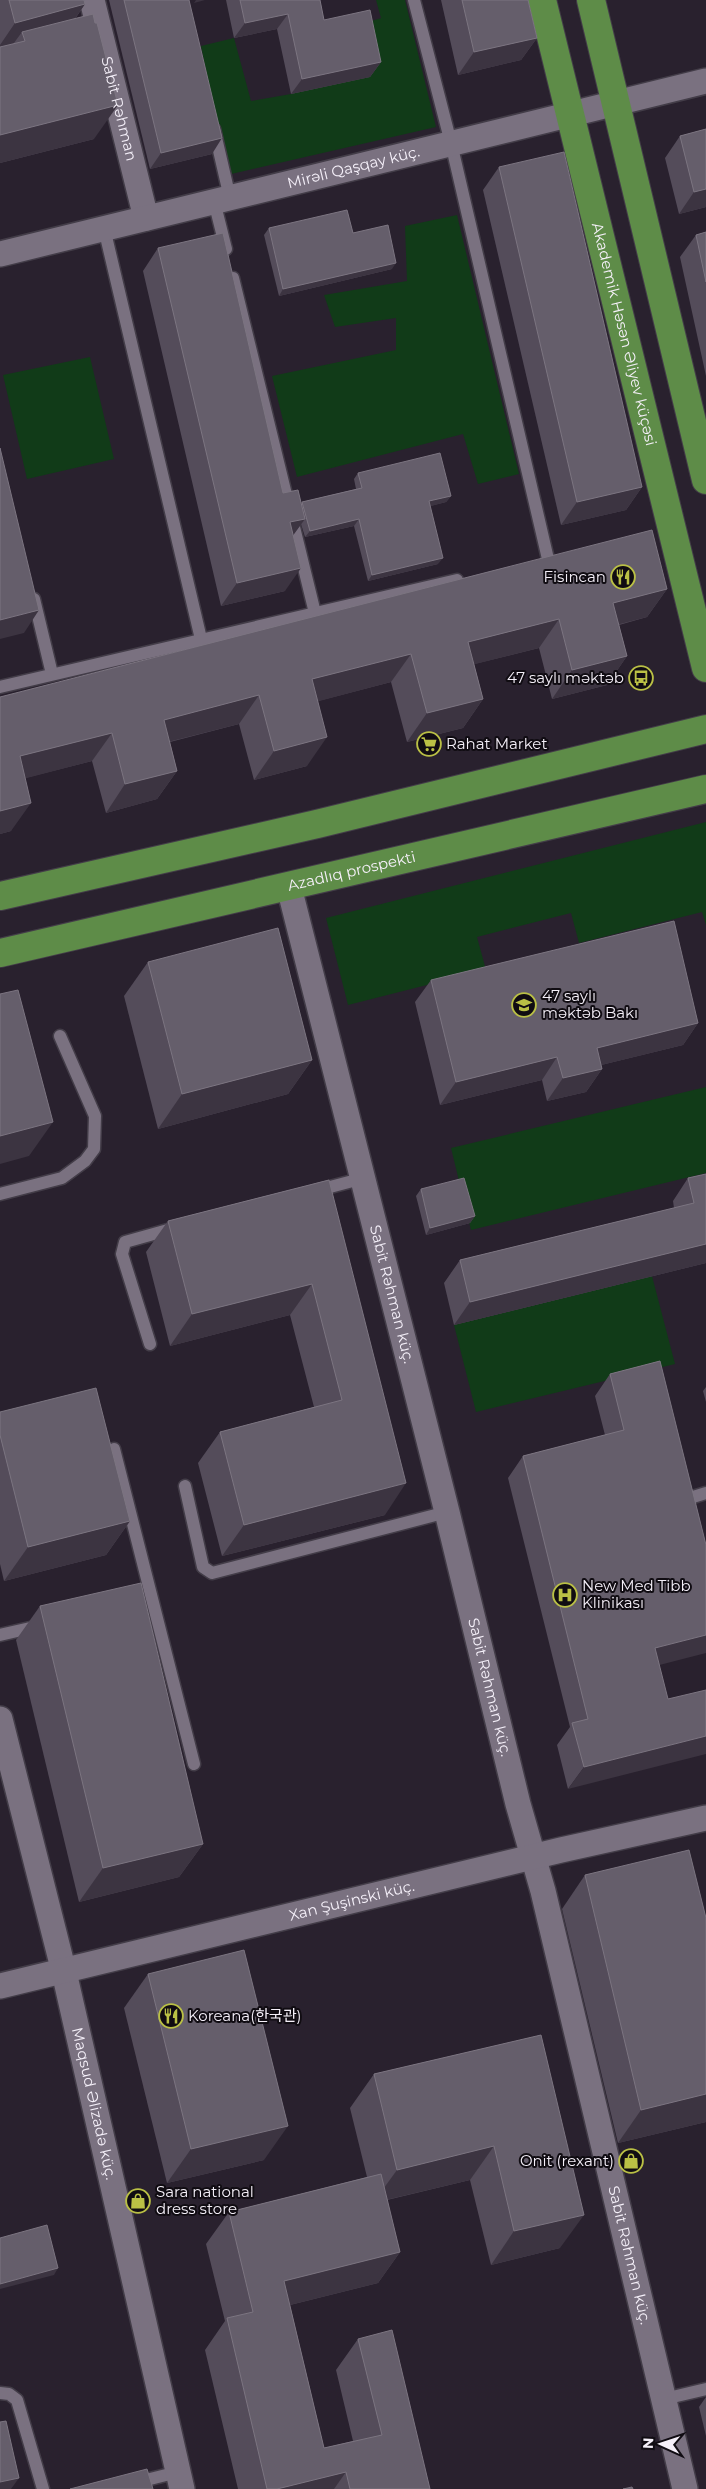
<svg xmlns="http://www.w3.org/2000/svg" width="706" height="2489" viewBox="0 0 706 2489" font-family="Montserrat,'Noto Sans KR',sans-serif">
	<style>
		.green { fill: #113b18 }
		.lines { fill: none; stroke-linecap: round; stroke-linejoin: round }
		.service-casing { stroke: #433d48; stroke-width: 15 }
		.minor-casing { stroke: #433d48; stroke-width: 28 }
		.primary-casing { stroke: #433d48; stroke-width: 30 }
		.service { stroke: #7a7180; stroke-width: 12 }
		.minor { stroke: #7a7180; stroke-width: 25 }
		.primary { stroke: #5e8c48; stroke-width: 28 }
		.wall { fill: #544c5a }
		.shaded-wall { fill: #3c3441 }
		.building { fill: #655e6b; stroke: #7c7581 }
		.labels { text-anchor: middle; stroke-width: 4; stroke-linejoin: round; paint-order: stroke }
		.street-label { font-size: 15px; fill: #f5f0f9; stroke: #100c12 }
		.poi-label { font-size: 15px; fill: #f5f0f9; stroke: #100c12; text-anchor: start }
	</style>
	<rect width="100%" height="100%" fill="#29212e"/>
	<g class="green">
		<path d="M376,0H405L436,127L227,175L201,46L234,38L251,101L291,94L359,25L381,18Z"/>
		<path d="M457,215L519,474L478,484L463,434L297,477L272,376L396,350V318L335,327L324,295L407,281L405,226Z"/>
		<path d="M90,357L114,459L27,479L3,375Z"/>
		<path d="M706,822V925L702,912L579,943L571,913L477,937L486,970L348,1005L326,918Z"/>
		<path d="M706,1087V1173L471,1230L451,1148Z"/>
		<path d="M652,1276L675,1364L476,1412L454,1325Z"/>
	</g>
	<g class="lines">
		<g class="service-casing">
			<g id="service">
				<path d="M414,0L451,143L548,559"/>
				<path d="M214,129L230,198"/>
				<path d="M214,201L226,249"/>
				<path d="M104,228L201,639"/>
				<path d="M233,278L315,613"/>
				<path d="M34,599L52,674"/>
				<path d="M0,687L457,580"/>
				<path d="M315,1191L364,1178"/>
				<path d="M0,1194L62,1178L85,1161L94,1149L95,1116L60,1036"/>
				<path d="M150,1344L122,1254L125,1242L175,1228"/>
				<path d="M114,1449L194,1764"/>
				<path d="M185,1486L203,1567L212,1573L447,1512"/>
				<path d="M693,1497L706,1493"/>
				<path d="M0,1635L39,1626"/>
				<path d="M0,2393L9,2394L17,2400L43,2489"/>
				<path d="M664,2399L706,2389"/>
				<path d="M110,2489L178,2472"/>
			</g>
		</g>
		<g class="minor-casing">
			<g id="minor">
				<path id="s1" d="M92,0L146,218"/>
				<path id="s2" d="M0,254L706,81"/>
				<path id="s3" d="M289,887L447,1512L518,1804L543,1891L685,2489"/>
				<path id="s4" d="M0,1719L64,1972L182,2489"/>
				<path id="s5" d="M0,1986L561,1850L706,1818"/>
			</g>
		</g>
		<g class="primary-casing">
			<g id="primary">
				<path id="s6" d="M542,0L706,668"/>
				<path d="M591,0L706,480"/>
				<path d="M0,896L317,824L706,729"/>
				<path id="s7" d="M0,953L706,789"/>
			</g>
		</g>
		<use href="#service" class="service"/>
		<use href="#minor" class="minor"/>
		<use href="#primary" class="primary"/>
	</g>
	<g class="wall">
		<path d="M0,0H84L85,4L75,19L94,139L0,163Z"/>
		<path d="M109,0H189L212,154L150,169Z"/>
		<path d="M226,0H320L324,20L381,62L370,77L291,94L277,29L234,38Z"/>
		<path d="M441,0H528L537,38L521,60L458,75Z"/>
		<path d="M706,129V207L679,214L665,158L680,136Z"/>
		<path d="M499,167L642,487L626,510L561,525L483,190Z"/>
		<path d="M269,228L353,233L392,269L279,296L264,235Z"/>
		<path d="M706,232V376L680,257L696,235Z"/>
		<path d="M158,248L283,493L301,504L302,502L356,489L354,479L358,473L451,496L446,502L430,506L438,564L368,581L354,526L305,537L301,524L293,535L285,591L221,606L143,271Z"/>
		<path d="M667,589L647,617L619,625L627,656L607,685L552,699L539,648L474,664L483,699L463,728L407,742L391,682L318,701L307,766L254,780L239,724L170,742L177,771L157,799L106,813L92,761L25,778L11,831L0,834V697Z"/>
		<path d="M148,962L312,1060L288,1094L158,1129L124,996Z"/>
		<path d="M431,980L698,1023L683,1045L601,1065L602,1069L586,1092L547,1101L542,1080L440,1105L415,1002Z"/>
		<path d="M706,1174V1263L454,1325L444,1283L460,1260L674,1208L673,1201L688,1178Z"/>
		<path d="M329,1180L385,1515L222,1556L198,1463L220,1432L314,1407L290,1315L170,1346L146,1252L168,1221Z"/>
		<path d="M421,1189L475,1216L470,1223L426,1235L416,1196Z"/>
		<path d="M660,1361L659,1665L568,1789L557,1745L570,1727L508,1478L523,1456L605,1435L595,1396L610,1374Z"/>
		<path d="M706,1387V1402L703,1391Z"/>
		<path d="M0,1412L130,1521L106,1555L4,1581L0,1564Z"/>
		<path d="M40,1606L203,1844L179,1877L79,1902L16,1640Z"/>
		<path d="M585,1875L706,2122L618,2143L562,1909Z"/>
		<path d="M148,1974L264,2160L167,2183L124,2008Z"/>
		<path d="M541,2035L560,2248L491,2265L470,2180L387,2200L400,2252L378,2283L290,2305L324,2448L353,2441L336,2370L358,2339L430,2489H238L205,2350L225,2321L206,2244L229,2212L367,2177L350,2108L374,2074Z"/>
		<path d="M706,2397V2436L699,2407Z"/>
	</g>
	<g class="shaded-wall">
		<path d="M196,0H205L194,3Z"/>
		<path d="M85,4L65,33L25,41L22,32L11,47L0,50V45L15,23Z"/>
		<path d="M288,14L277,29L234,38L245,23Z"/>
		<path d="M537,38L521,60L458,75L474,52Z"/>
		<path d="M381,62L370,77L291,94L302,79Z"/>
		<path d="M118,105L94,139L0,163V135Z"/>
		<path d="M222,138L212,154L150,169L161,153Z"/>
		<path d="M706,189V207L679,214L694,192Z"/>
		<path d="M396,263L392,269L279,296L283,289Z"/>
		<path d="M642,487L626,510L561,525L577,502Z"/>
		<path d="M451,496L446,502L424,508L429,501Z"/>
		<path d="M305,519L289,541L290,522Z"/>
		<path d="M359,519L354,526L305,537L310,531Z"/>
		<path d="M443,558L438,564L368,581L372,575Z"/>
		<path d="M301,568L285,591L221,606L237,583Z"/>
		<path d="M667,589L647,617L593,631L613,603Z"/>
		<path d="M39,610L24,633L0,639V620Z"/>
		<path d="M559,619L539,648L448,671L468,642Z"/>
		<path d="M411,654L391,682L293,708L312,679Z"/>
		<path d="M627,656L607,685L552,699L572,670Z"/>
		<path d="M259,695L239,724L144,748L164,720Z"/>
		<path d="M483,699L463,728L407,742L427,713Z"/>
		<path d="M112,733L92,761L0,785L20,756Z"/>
		<path d="M327,737L307,766L254,780L274,751Z"/>
		<path d="M177,771L157,799L106,813L125,784Z"/>
		<path d="M31,803L11,831L0,834V811Z"/>
		<path d="M698,1023L683,1045L581,1070L597,1048Z"/>
		<path d="M557,1057L542,1080L440,1105L456,1082Z"/>
		<path d="M312,1060L288,1094L158,1129L182,1094Z"/>
		<path d="M602,1069L586,1092L547,1101L563,1078Z"/>
		<path d="M53,1122L29,1156L0,1164V1136Z"/>
		<path d="M475,1216L470,1223L426,1235L430,1228Z"/>
		<path d="M706,1244V1263L454,1325L470,1302Z"/>
		<path d="M312,1284L290,1315L170,1346L192,1314Z"/>
		<path d="M406,1483L385,1515L222,1556L244,1525Z"/>
		<path d="M130,1521L106,1555L4,1581L28,1547Z"/>
		<path d="M706,1635V1653L640,1670L655,1648Z"/>
		<path d="M706,1736V1754L568,1789L584,1767Z"/>
		<path d="M203,1844L179,1877L79,1902L103,1868Z"/>
		<path d="M706,2094V2122L618,2143L641,2110Z"/>
		<path d="M288,2126L264,2160L167,2183L191,2149Z"/>
		<path d="M494,2146L470,2180L373,2203L397,2170Z"/>
		<path d="M584,2215L560,2248L491,2265L514,2231Z"/>
		<path d="M400,2252L378,2283L262,2312L284,2281Z"/>
		<path d="M58,2268L54,2275L0,2289V2284Z"/>
		<path d="M346,2472L334,2489H277Z"/>
		<path d="M19,2478L11,2489H0V2482Z"/>
	</g>
	<g class="building">
		<path d="M9,0H84L85,4L15,23Z"/>
		<path d="M124,0H189L222,138L161,153Z"/>
		<path d="M240,0H320L324,20L370,10L381,62L302,79L288,14L245,23Z"/>
		<path d="M462,0H528L537,38L474,52Z"/>
		<path d="M93,14L95,23H97L118,105L0,135V47L25,41L22,32Z"/>
		<path d="M706,129V189L694,192L680,136Z"/>
		<path d="M564,152L642,487L577,502L499,167Z"/>
		<path d="M347,210L353,233L388,225L396,263L283,289L269,228Z"/>
		<path d="M706,232V282L696,235Z"/>
		<path d="M223,233L283,493L298,490L305,519L290,522L301,568L237,583L158,248Z"/>
		<path d="M0,448L39,610L0,620Z"/>
		<path d="M440,453L451,496L429,501L443,558L372,575L359,519L310,531L302,502L362,488L358,473Z"/>
		<path d="M652,530L667,589L613,603L627,656L572,670L559,619L468,642L483,699L427,713L411,654L312,679L327,737L274,751L259,695L164,720L177,771L125,784L112,733L20,756L31,803L0,811V697Z"/>
		<path d="M674,921L698,1023L597,1048L602,1069L563,1078L557,1057L456,1082L431,980Z"/>
		<path d="M278,928L312,1060L182,1094L148,962Z"/>
		<path d="M18,990L53,1122L0,1136V994Z"/>
		<path d="M706,1174V1244L470,1302L460,1260L694,1203L688,1178Z"/>
		<path d="M464,1178L475,1216L430,1228L421,1189Z"/>
		<path d="M329,1180L406,1483L244,1525L220,1432L342,1400L312,1284L192,1314L168,1221Z"/>
		<path d="M660,1361L706,1545V1635L655,1648L668,1699L706,1690V1736L584,1767L572,1723L588,1719L523,1456L624,1430L610,1374Z"/>
		<path d="M96,1388L130,1521L28,1547L0,1435V1412Z"/>
		<path d="M141,1583L203,1844L103,1868L40,1606Z"/>
		<path d="M689,1850L706,1918V2094L641,2110L585,1875Z"/>
		<path d="M244,1950L288,2126L191,2149L148,1974Z"/>
		<path d="M541,2035L584,2215L514,2231L494,2146L397,2170L374,2074Z"/>
		<path d="M381,2174L400,2252L284,2281L324,2448L382,2435L358,2339L392,2330L430,2489H350L346,2472L277,2489H267L227,2318L253,2312L229,2212Z"/>
		<path d="M47,2225L58,2268L0,2284V2238Z"/>
		<path d="M6,2421L19,2478L0,2482V2422Z"/>
		<path d="M147,2469L153,2489H70Z"/>
		<path d="M632,2487L633,2489H623Z"/>
	</g>
	<defs>
		<g id="restaurant-ring" transform="scale(1.25)"><circle r="9.5" fill="#100c12" stroke="#bac045" stroke-width="1.5"/><path d="M-5-6h1v4h1v-4h1v4h1v-4h1v5L-1.5 .5V6h-2V.5L-5-1ZM5-6V6H3V1.5H1.5Q1.5-4 5-6Z" fill="#bac045"/></g>
		<g id="bus-ring" transform="scale(1.25)"><circle r="9.5" fill="#100c12" stroke="#bac045" stroke-width="1.5"/><path d="M-5-6H5V4H4V6H2V4H-2V6H-4V4H-5ZM-3.5-4V0h7V-4ZM-3.5 1.2v1.5H-2V1.2ZM2 1.2v1.5H3.5V1.2Z" fill="#bac045"/></g>
		<g id="supermarket-ring" transform="scale(1.25)"><circle r="9.5" fill="#100c12" stroke="#bac045" stroke-width="1.5"/><path d="M-6-5.5h2.5l.6 2H6L4.5 2H-2.5L-4.4-4H-6ZM-1.5 3.2a1.3 1.3 0 1 0 .1 0ZM3 3.2a1.3 1.3 0 1 0 .1 0Z" fill="#bac045"/></g>
		<g id="school-ring" transform="scale(1.25)"><circle r="9.5" fill="#100c12" stroke="#bac045" stroke-width="1.5"/><path d="M0-5L7-2L0 1L-7-2ZM-4 1L0 2.5L4 1V4Q0 6-4 4Z" fill="#bac045"/></g>
		<g id="hospital-ring" transform="scale(1.25)"><circle r="9.5" fill="#100c12" stroke="#bac045" stroke-width="1.5"/><path d="M-5-5h3v3.5h4V-5h3V5h-3V1.5h-4V5h-3Z" fill="#bac045"/></g>
		<g id="shop-ring" transform="scale(1.25)"><circle r="9.5" fill="#100c12" stroke="#bac045" stroke-width="1.5"/><path d="M-5-2.5h2.3a2.7 3.5 0 0 1 5.4 0H5L5.5 6h-11ZM-1.5-2.5h3a1.5 2.3 0 0 0-3 0Z" fill="#bac045"/></g>
	</defs>
	<g fill-rule="evenodd">
		<use href="#restaurant-ring" x="623" y="577"/>
		<use href="#bus-ring" x="641" y="678"/>
		<use href="#supermarket-ring" x="429" y="744"/>
		<use href="#school-ring" x="524" y="1005"/>
		<use href="#hospital-ring" x="565" y="1595"/>
		<use href="#restaurant-ring" x="171" y="2016"/>
		<use href="#shop-ring" x="631" y="2161"/>
		<use href="#shop-ring" x="138" y="2201"/>
	</g>
	<g class="labels">
		<g class="street-label">
			<text dy="5" stroke="none"><textPath href="#s1" startOffset="112">Sabit Rəhman</textPath></text>
			<text dy="5" stroke="none"><textPath href="#s2" startOffset="364">Mirəli Qaşqay küç.</textPath></text>
			<text dy="5" stroke="none"><textPath href="#s6" startOffset="344">Akademik Həsən Əliyev küçəsi</textPath></text>
			<text dy="5" stroke="none"><textPath href="#s7" startOffset="361">Azadlıq prospekti</textPath></text>
			<text dy="5" stroke="none"><textPath href="#s3" startOffset="420">Sabit Rəhman küç.</textPath></text>
			<text dy="5" stroke="none"><textPath href="#s3" startOffset="825">Sabit Rəhman küç.</textPath></text>
			<text dy="5" stroke="none"><textPath href="#s5" startOffset="362">Xan Şuşinski küç.</textPath></text>
			<text dy="5" stroke="none"><textPath href="#s4" startOffset="396">Maqsud Əlizadə küç.</textPath></text>
			<text dy="5" stroke="none"><textPath href="#s3" startOffset="1410">Sabit Rəhman küç.</textPath></text>
		</g>
		<g class="poi-label">
			<text x="606" y="582" text-anchor="end">Fisincan</text>
			<text x="624" y="683" text-anchor="end">47 saylı məktəb</text>
			<text x="446" y="749">Rahat Market</text>
			<text x="542" y="1001">47 saylı<tspan x="542" dy="17">məktəb Bakı</tspan></text>
			<text x="582" y="1591">New Med Tibb<tspan x="582" dy="17">Klinikası</tspan></text>
			<text x="188" y="2021">Koreana(한국관)</text>
			<text x="614" y="2166" text-anchor="end">Onit (rexant)</text>
			<text x="156" y="2197">Sara national<tspan x="156" dy="17">dress store</tspan></text>
		</g>
	</g>
	<g transform="translate(661 2444) rotate(273)" stroke="#100c12" stroke-width="4" paint-order="stroke">
	<path d="M0-4L9 19L0 12L-9 19Z" fill="#f5f0f9"/>
	<text y="-8" font-size="14" font-weight="bold" text-anchor="middle" fill="#f5f0f9">N</text>
	</g>
</svg>
